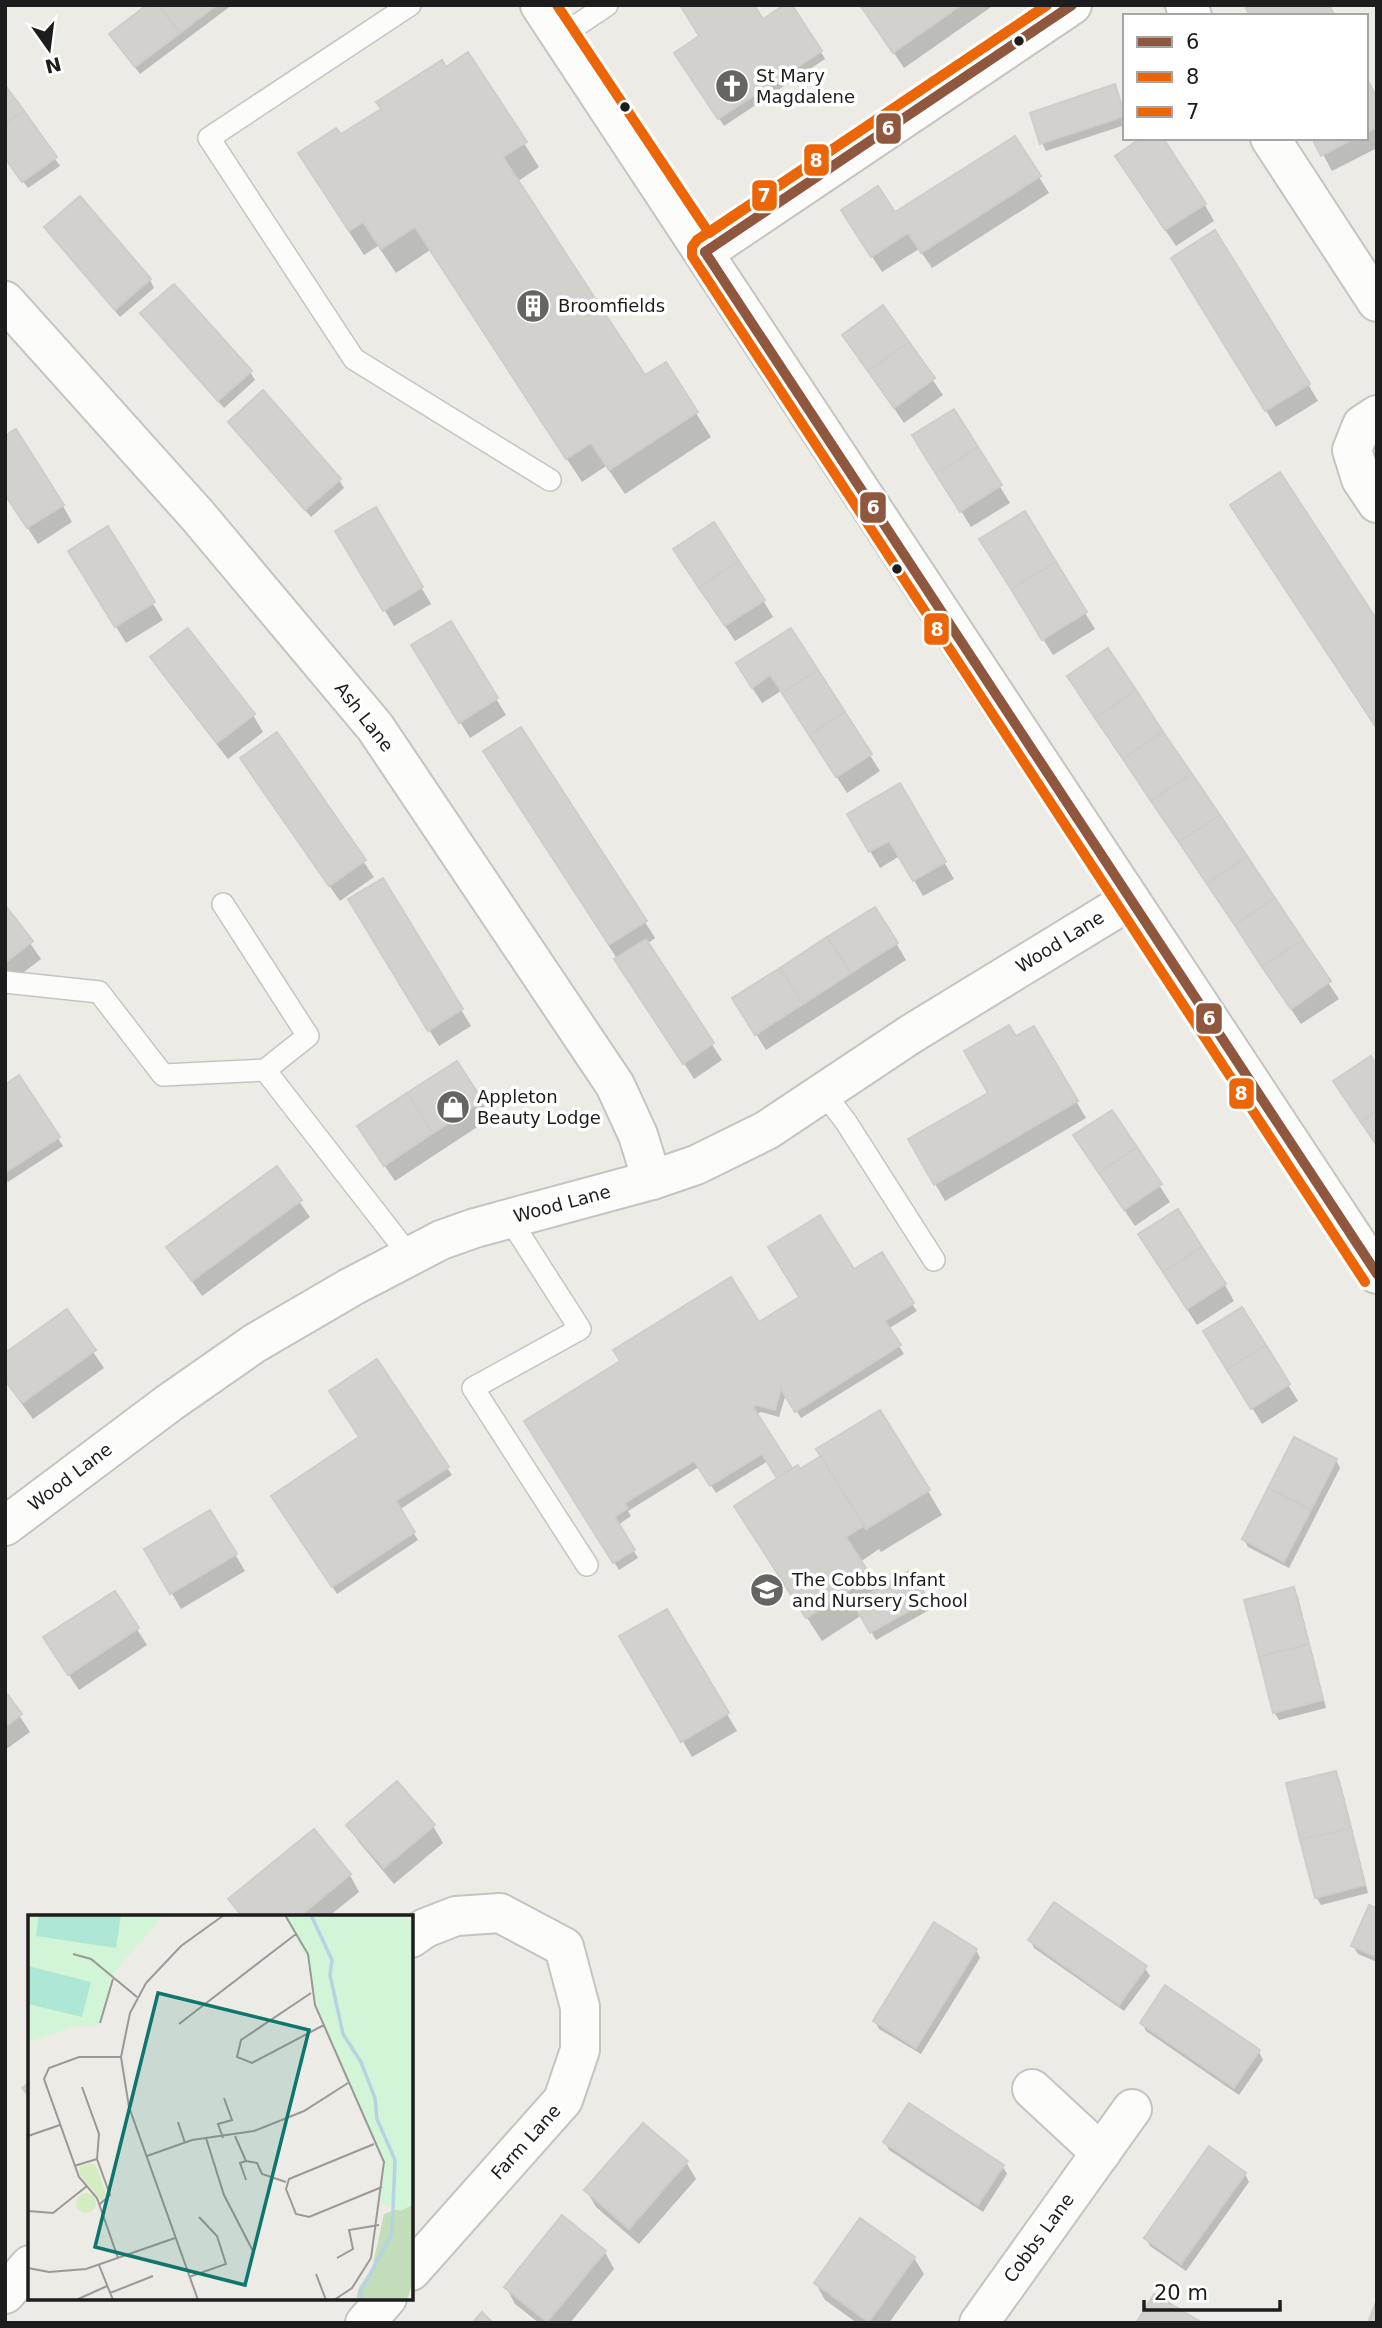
<svg xmlns="http://www.w3.org/2000/svg" width="1382" height="2328" viewBox="0 0 1382 2328" font-family="'DejaVu Sans',sans-serif">
	<style>
		.shadow { fill: #0003 }
		.building { fill: #d3d1cd; stroke: #cfcdc7; stroke-width: 2 }
		.lines { fill: none; stroke-linecap: round; stroke-linejoin: round }
		.service-casing { stroke: #c4c4c2; stroke-width: 24 }
		.minor-casing { stroke: #c4c4c2; stroke-width: 42 }
		.tertiary-casing { stroke: #c4c4c2; stroke-width: 42 }
		.service { stroke: #fcfcfb; stroke-width: 21 }
		.minor { stroke: #fcfcfb; stroke-width: 38 }
		.tertiary { stroke: #fcfcfb; stroke-width: 38 }
		.bus-1-casing { stroke: #fff; stroke-width: 16 }
		.bus-2-casing { stroke: #fff; stroke-width: 16 }
		.bus-3-casing { stroke: #fff; stroke-width: 16 }
		.bus-1 { stroke: #90573f; stroke-width: 10 }
		.bus-2 { stroke: #ec6608; stroke-width: 10 }
		.bus-3 { stroke: #ec6608; stroke-width: 10 }
		.bus-dot { fill: #1d1d1d; stroke: #fff; stroke-width: 2.5 }
		.labels { text-anchor: middle; stroke-width: 7; stroke-linejoin: round; paint-order: stroke }
		.poi-label { font-size: 18px; fill: #1d1d1d; stroke: #fff; text-anchor: start }
		.street-label { font-size: 18px; fill: #1d1d1d; stroke: #fff }
		.inset-river { fill: none; stroke: #b7d3e2; stroke-width: 3.5 }
		.inset-road { fill: none; stroke: #999996; stroke-width: 2 }
		.view { fill: #0f766e; fill-opacity: 0.15; stroke: #0f766e; stroke-width: 3.5 }
		.inset-edge { fill: none; stroke: #1d1d1d; stroke-width: 3.5 }
		.line-badge { stroke: #fff; stroke-width: 2.5 }
		.badge-label { font-size: 19px; text-anchor: middle; font-weight: bold; fill: #fff }
	</style>
	<rect width="100%" height="100%" fill="#ecebe6"/>
	<g class="shadow">
		<path d="M150,5H232L140,74L116,42Z"/>
		<path d="M862,5H994L904,68Z"/>
		<path d="M762,21L821,52L825,59L724,126L681,61Z"/>
		<path d="M468,54L539,167L517,182L645,377L665,364L711,437L625,494L606,466L582,482L430,250L396,273L378,246L364,255L314,178L340,137Z"/>
		<path d="M1366,79L1377,99V148L1332,171L1314,138H1366Z"/>
		<path d="M1114,87L1125,114V125L1046,151L1042,143Z"/>
		<path d="M5,89L60,166L28,188L5,157Z"/>
		<path d="M1127,173L1205,205L1214,221L1176,246Z"/>
		<path d="M1039,177L1049,193L932,268L919,249L882,272L853,227Z"/>
		<path d="M51,235L150,280L154,288L120,317Z"/>
		<path d="M1182,275L1308,384L1318,401L1276,427Z"/>
		<path d="M883,308L943,395L904,423L844,335Z"/>
		<path d="M142,314L250,372L255,380L224,408Z"/>
		<path d="M953,411L1010,503L971,527L924,452Z"/>
		<path d="M235,430L339,480L344,488L311,517Z"/>
		<path d="M5,493L63,506L72,522L38,544Z"/>
		<path d="M375,509L431,604L394,626L338,531Z"/>
		<path d="M107,529L163,620L126,643L80,568Z"/>
		<path d="M991,556L1085,613L1095,629L1053,655Z"/>
		<path d="M685,566L763,600L773,617L735,641Z"/>
		<path d="M450,624L506,715L470,738L423,662Z"/>
		<path d="M790,630L880,771L847,793L781,691L762,703L747,680Z"/>
		<path d="M1107,651L1339,999L1301,1024L1078,693Z"/>
		<path d="M152,658L253,715L263,732L228,759L162,674Z"/>
		<path d="M277,735L374,877L340,901L252,775Z"/>
		<path d="M495,768L645,922L655,938L647,944L722,1060L694,1079Z"/>
		<path d="M900,786L954,879L923,896L900,856L880,868L849,815Z"/>
		<path d="M382,880L471,1026L439,1046L360,916Z"/>
		<path d="M5,907L41,959L11,982L5,974Z"/>
		<path d="M896,943L906,960L766,1050L744,1015Z"/>
		<path d="M1033,1028L1086,1118L945,1201L910,1140L991,1093L1015,1039Z"/>
		<path d="M19,1078L63,1146L8,1182L5,1178V1087Z"/>
		<path d="M482,1102L491,1118L395,1181L369,1143Z"/>
		<path d="M1112,1112L1170,1202L1135,1226L1085,1152Z"/>
		<path d="M276,1168L310,1217L202,1296L169,1248Z"/>
		<path d="M1150,1251L1225,1285L1234,1301L1197,1325Z"/>
		<path d="M854,1271L912,1304L917,1311L888,1329L904,1354L801,1418L786,1394L779,1417L761,1412L756,1415L792,1471L928,1491L942,1515L881,1552L879,1549L860,1562L878,1591L910,1572L931,1609L876,1640L862,1615L822,1641L750,1530L779,1479L768,1461L716,1493L699,1467L628,1511L631,1516L618,1525L638,1558L619,1570L526,1422L759,1324Z"/>
		<path d="M1242,1310L1298,1401L1262,1424L1215,1348Z"/>
		<path d="M66,1312L104,1368L33,1419L5,1381V1355Z"/>
		<path d="M1336,1460L1340,1468L1289,1568L1248,1547L1244,1539Z"/>
		<path d="M447,1468L452,1475L399,1510L418,1540L337,1594L278,1504Z"/>
		<path d="M210,1512L245,1571L181,1609L146,1550Z"/>
		<path d="M1294,1589L1298,1597L1326,1708L1279,1720L1274,1712Z"/>
		<path d="M114,1593L147,1645L79,1690L55,1654Z"/>
		<path d="M666,1611L737,1731L692,1757L622,1637Z"/>
		<path d="M5,1694L30,1732L5,1750Z"/>
		<path d="M1336,1773L1340,1781L1368,1893L1321,1905L1316,1897Z"/>
		<path d="M348,1825L433,1826L443,1843L394,1884L358,1841Z"/>
		<path d="M314,1832L350,1875L359,1892L328,1917H241L230,1899Z"/>
		<path d="M1377,1910V1962L1358,1954L1353,1946Z"/>
		<path d="M1030,1940L1145,1968L1150,1976L1124,2011L1034,1948Z"/>
		<path d="M976,1950L980,1958L921,2054L879,2029L875,2021Z"/>
		<path d="M1142,2023L1259,2052L1263,2060L1239,2095L1146,2031Z"/>
		<path d="M885,2142L1003,2167L1007,2174L983,2212L889,2150Z"/>
		<path d="M686,2162L696,2179L639,2244L596,2207L586,2190Z"/>
		<path d="M1245,2174L1249,2182L1186,2271L1150,2246L1146,2238Z"/>
		<path d="M605,2252L614,2269L570,2323H539L515,2304L506,2287Z"/>
		<path d="M914,2258L924,2274L889,2323H857L825,2300L816,2284Z"/>
	</g>
	<g class="building">
		<path d="M147,5H159L180,33L135,67L109,34Z"/>
		<path d="M159,5H217L180,33Z"/>
		<path d="M680,5H754L763,19L784,5H792L822,51L718,119L674,53L699,36Z"/>
		<path d="M860,5H961L893,53Z"/>
		<path d="M1251,5H1329L1335,16H1250L1246,8Z"/>
		<path d="M468,52L527,142L503,157L645,375L666,362L698,412L609,470L591,443L566,459L415,227L381,249L363,222L349,231L298,153L336,128L341,134L381,109L376,102L442,60L446,67Z"/>
		<path d="M1366,77L1377,98V127L1366,133Z"/>
		<path d="M1115,84L1125,116L1040,144L1030,113Z"/>
		<path d="M5,85L24,111L5,124Z"/>
		<path d="M24,111L57,157L22,182L5,158V124Z"/>
		<path d="M1015,136L1041,176L921,253L908,233L871,257L841,210L878,186L895,212Z"/>
		<path d="M1141,138H1163L1206,204L1165,230L1115,156Z"/>
		<path d="M1312,138H1355L1321,156Z"/>
		<path d="M80,196L151,279L115,310L44,227Z"/>
		<path d="M1215,230L1310,384L1265,411L1171,258Z"/>
		<path d="M174,284L252,371L218,401L140,313Z"/>
		<path d="M883,305L909,342L868,371L842,335Z"/>
		<path d="M909,342L935,378L894,408L868,371Z"/>
		<path d="M263,390L341,479L305,510L228,422Z"/>
		<path d="M954,409L978,447L936,474L912,435Z"/>
		<path d="M16,429L64,505L27,528L5,495V436Z"/>
		<path d="M978,447L1002,485L960,512L936,474Z"/>
		<path d="M1280,472L1377,620V729L1230,505Z"/>
		<path d="M376,507L423,587L383,611L335,531Z"/>
		<path d="M1025,511L1056,562L1011,589L979,539Z"/>
		<path d="M714,522L739,561L699,588L673,549Z"/>
		<path d="M108,526L155,602L115,627L68,551Z"/>
		<path d="M739,561L765,600L725,626L699,588Z"/>
		<path d="M1056,562L1087,612L1042,640L1011,589Z"/>
		<path d="M451,621L498,698L459,723L411,645Z"/>
		<path d="M188,628L255,714L217,743L150,657Z"/>
		<path d="M791,628L818,670L782,693L770,675L752,688L736,663Z"/>
		<path d="M1108,648L1136,690L1095,718L1067,676Z"/>
		<path d="M818,670L845,712L809,735L782,693Z"/>
		<path d="M1136,690L1163,732L1123,759L1095,718Z"/>
		<path d="M845,712L872,754L836,777L809,735Z"/>
		<path d="M521,727L647,921L609,945L483,751Z"/>
		<path d="M277,732L366,860L329,886L240,758Z"/>
		<path d="M1163,732L1192,774L1151,801L1123,759Z"/>
		<path d="M1192,774L1220,815L1179,842L1151,801Z"/>
		<path d="M900,783L946,862L913,881L889,841L869,852L847,814Z"/>
		<path d="M1220,815L1247,856L1207,884L1179,842Z"/>
		<path d="M1247,856L1275,898L1235,925L1207,884Z"/>
		<path d="M383,878L463,1009L428,1031L348,899Z"/>
		<path d="M1275,898L1303,940L1262,967L1235,925Z"/>
		<path d="M5,905L33,941L5,963Z"/>
		<path d="M875,907L898,943L851,973L827,937Z"/>
		<path d="M827,937L851,973L803,1004L780,968Z"/>
		<path d="M646,939L714,1043L683,1064L614,959Z"/>
		<path d="M1303,940L1331,981L1291,1009L1262,967Z"/>
		<path d="M780,968L803,1004L755,1035L732,998Z"/>
		<path d="M1009,1025L1016,1036L1034,1026L1078,1101L934,1185L908,1139L988,1093L964,1051Z"/>
		<path d="M1371,1056L1377,1065V1111L1361,1122L1333,1081Z"/>
		<path d="M457,1061L483,1101L433,1133L407,1093Z"/>
		<path d="M19,1075L60,1137L5,1173V1085Z"/>
		<path d="M407,1093L433,1133L384,1166L357,1126Z"/>
		<path d="M1112,1110L1137,1147L1099,1173L1073,1135Z"/>
		<path d="M1377,1111V1146L1361,1122Z"/>
		<path d="M1137,1147L1162,1184L1124,1210L1099,1173Z"/>
		<path d="M277,1166L302,1200L192,1281L166,1247Z"/>
		<path d="M1178,1209L1202,1247L1163,1272L1138,1234Z"/>
		<path d="M820,1215L854,1269L882,1252L914,1303L885,1321L901,1345L795,1412L781,1389L775,1410L756,1405L753,1407L792,1468L777,1478L762,1454L710,1486L694,1461L625,1503L628,1508L615,1517L635,1550L613,1563L524,1421L620,1361L613,1350L731,1277L759,1322L799,1297L768,1247Z"/>
		<path d="M1202,1247L1226,1284L1187,1309L1163,1272Z"/>
		<path d="M1242,1307L1266,1345L1227,1370L1203,1331Z"/>
		<path d="M67,1309L96,1350L22,1403L5,1380V1353Z"/>
		<path d="M1266,1345L1290,1384L1251,1409L1227,1370Z"/>
		<path d="M377,1359L449,1467L396,1501L415,1532L332,1587L271,1496L359,1437L329,1391Z"/>
		<path d="M880,1410L930,1490L866,1529L816,1449Z"/>
		<path d="M1294,1437L1337,1459L1311,1510L1268,1488Z"/>
		<path d="M821,1456L864,1526L846,1537L871,1576L806,1618L734,1506L798,1465L800,1469Z"/>
		<path d="M1268,1488L1311,1510L1284,1562L1242,1539Z"/>
		<path d="M210,1510L237,1554L170,1594L144,1549Z"/>
		<path d="M911,1570L928,1600L870,1633L853,1603Z"/>
		<path d="M1294,1587L1309,1644L1259,1657L1244,1600Z"/>
		<path d="M115,1591L139,1628L68,1675L43,1637Z"/>
		<path d="M667,1609L729,1713L681,1742L619,1636Z"/>
		<path d="M1309,1644L1323,1700L1273,1713L1259,1657Z"/>
		<path d="M5,1691L22,1714L5,1727Z"/>
		<path d="M1336,1771L1351,1828L1300,1840L1286,1783Z"/>
		<path d="M397,1781L435,1825L384,1868L346,1825Z"/>
		<path d="M1351,1828L1365,1885L1315,1898L1300,1840Z"/>
		<path d="M314,1829L351,1874L299,1917H243L228,1899Z"/>
		<path d="M1054,1902L1147,1966L1119,2005L1028,1940Z"/>
		<path d="M1369,1905L1377,1908V1957L1351,1946Z"/>
		<path d="M934,1922L977,1949L916,2048L873,2021Z"/>
		<path d="M1165,1985L1260,2050L1234,2088L1140,2023Z"/>
		<path d="M30,2082V2097L22,2088Z"/>
		<path d="M909,2103L1004,2165L978,2205L883,2142Z"/>
		<path d="M643,2123L688,2161L629,2229L584,2190Z"/>
		<path d="M1209,2146L1246,2173L1181,2264L1144,2238Z"/>
		<path d="M562,2215L606,2251L547,2322L504,2287Z"/>
		<path d="M860,2218L915,2257L869,2322L814,2283Z"/>
		<path d="M1154,2294L1201,2322L1136,2323Z"/>
		<path d="M1377,2299V2323H1368Z"/>
		<path d="M482,2312L493,2323H472Z"/>
	</g>
	<g class="lines">
		<g class="service-casing">
			<g id="service">
				<path d="M410,5L209,138L354,359L550,480"/>
				<path d="M561,36L607,5"/>
				<path d="M5,982L99,992L163,1075L265,1070L308,1036L223,904"/>
				<path d="M265,1070L409,1255"/>
				<path d="M823,1092L846,1122L934,1260"/>
				<path d="M509,1218L580,1329L473,1388L587,1565"/>
			</g>
		</g>
		<g class="minor-casing">
			<g id="minor">
				<path d="M1185,5L1192,16"/>
				<path d="M1270,138L1377,302"/>
				<path d="M705,252L1072,5"/>
				<path d="M5,301L198,516L375,727L615,1085L638,1135L652,1180"/>
				<path d="M1377,415L1362,425L1352,450L1361,479L1377,503"/>
				<path d="M5,1526L169,1403L255,1343L351,1287L441,1240L475,1228L652,1180L696,1165L767,1130L911,1034L1130,900"/>
				<path d="M411,1938L425,1928L456,1916L500,1913L564,1947L580,2007V2050L563,2100L411,2271"/>
				<path d="M1032,2089L1101,2153"/>
				<path d="M5,2294L30,2265"/>
				<path d="M365,2323L387,2298"/>
				<path d="M979,2323L1132,2109"/>
			</g>
		</g>
		<g class="tertiary-casing">
			<path id="tertiary" d="M540,5L1377,1274"/>
		</g>
		<use href="#service" class="service"/>
		<use href="#minor" class="minor"/>
		<use href="#tertiary" class="tertiary"/>
		<g class="bus-1-casing">
			<g id="bus-1">
				<path d="M705,252L1377,1274"/>
				<path d="M705,252L1072,5"/>
			</g>
		</g>
		<g class="bus-2-casing">
			<path id="bus-2" d="M1047,5L697,240L692,247V256L1365,1282"/>
		</g>
		<g class="bus-3-casing">
			<path id="bus-3" d="M557,5L709,233L1047,5"/>
		</g>
		<use href="#bus-1" class="bus-1"/>
		<use href="#bus-2" class="bus-2"/>
		<use href="#bus-3" class="bus-3"/>
	</g>
	<defs>
		<g id="church-disc" transform="scale(1.75)"><circle r="9.5" fill="#656563" stroke="#fff"/><path d="M-1.2-6h2.4v3.5h3.3v2.4h-3.3V6h-2.4V-.1h-3.3v-2.4h3.3Z" fill="#fff"/></g>
		<g id="building-disc" transform="scale(1.75)"><circle r="9.5" fill="#656563" stroke="#fff"/><path d="M-4-6H4V6H1V3H-1V6H-4ZM-2.5-4.3h1.7v1.8h-1.7ZM.8-4.3h1.7v1.8H.8ZM-2.5-1h1.7V.8h-1.7ZM.8-1h1.7V.8H.8Z" fill="#fff"/></g>
		<g id="shop-disc" transform="scale(1.75)"><circle r="9.5" fill="#656563" stroke="#fff"/><path d="M-5-2.5h2.3a2.7 3.5 0 0 1 5.4 0H5L5.5 6h-11ZM-1.5-2.5h3a1.5 2.3 0 0 0-3 0Z" fill="#fff"/></g>
		<g id="school-disc" transform="scale(1.75)"><circle r="9.5" fill="#656563" stroke="#fff"/><path d="M0-5L7-2L0 1L-7-2ZM-4 1L0 2.5L4 1V4Q0 6-4 4Z" fill="#fff"/></g>
	</defs>
	<g fill-rule="evenodd">
		<use href="#church-disc" x="732" y="86"/>
		<use href="#building-disc" x="533" y="306"/>
		<use href="#shop-disc" x="453" y="1107"/>
		<use href="#school-disc" x="767" y="1590"/>
	</g>
	<g class="bus-dot">
		<circle cx="1019" cy="41" r="6"/>
		<circle cx="625" cy="107" r="6"/>
		<circle cx="897" cy="569" r="6"/>
	</g>
	<g class="labels">
		<g class="poi-label">
			<text x="756" y="82">St Mary<tspan x="756" dy="21">Magdalene</tspan></text>
			<text x="558" y="312">Broomfields</text>
			<text x="477" y="1103">Appleton<tspan x="477" dy="21">Beauty Lodge</tspan></text>
			<text x="792" y="1586">The Cobbs Infant<tspan x="792" dy="21">and Nursery School</tspan></text>
		</g>
		<g class="street-label">
			<text transform="translate(364 717) rotate(52)" y="6">Ash Lane</text>
			<text transform="translate(1060 942) rotate(-32)" y="6">Wood Lane</text>
			<text transform="translate(562 1204) rotate(-15)" y="6">Wood Lane</text>
			<text transform="translate(70 1477) rotate(-37)" y="6">Wood Lane</text>
			<text transform="translate(526 2142) rotate(-48)" y="6">Farm Lane</text>
			<text transform="translate(1039 2238) rotate(-54)" y="6">Cobbs Lane</text>
		</g>
	</g>
	<g transform="translate(28 1915)">
		<rect width="385" height="385" fill="#ecebe6"/>
		<path d="M62,248L67,249L78,278L74,286L52,260L51,252ZM48 288a10 10 0 1 1 20 0a10 10 0 1 1-20 0Z" fill="#d3ecc2"/>
		<path d="M385,289V366L379,385H328L331,372L344,354L356,299Z" fill="#c1ddb9"/>
		<path d="M0,0H136L86,57L70,111H48L0,127ZM256,0H376L385,7V290L372,296L353,288L356,247L287,90L282,50Z" fill="#d2f4d7"/>
		<path d="M11,0H93L88,33L8,21ZM0,51L63,67L54,102L0,89Z" fill="#aee7d6"/>
		<path class="inset-river" d="M283,0L304,45L302,60L315,119L333,147L347,183L349,204L367,245L364,318L332,378L335,385"/>
		<path class="inset-road" d="M257,0L280,39L287,90L356,247L343,343L324,373L306,385M45,39L63,44L109,82M283,78L213,125L209,142L224,148L296,110M72,108L85,64M151,109L268,19M54,172L71,219L69,244M150,207L157,228M0,221L32,210M207,221L218,246M178,223L196,280L226,338M195,223L190,209L204,205L196,183M346,229L261,264L258,274L268,299L281,302L354,272M119,241L164,225L226,216L276,196L320,168M46,251L69,244L82,280L72,289M218,265L212,248L218,246L229,248L234,259L258,267M0,296L25,298L59,271M90,343L69,283L51,262L16,164L21,153L51,142H93M309,343L325,334L321,315L351,310M71,350L85,385M0,353L21,357L58,354L147,323M288,359L298,385M161,362L198,349L189,321L171,302M82,378L125,361M48,385L79,371M170,385L101,192L93,142L102,98L118,68L153,31L196,0"/>
		<path class="view" d="M130,78L281,115L217,370L67,332Z"/>
		<rect width="385" height="385" class="inset-edge"/>
	</g>
	<g class="line-badge">
		<rect x="875" y="112" width="27" height="33" rx="7" fill="#90573f"/>
		<rect x="803" y="143" width="27" height="34" rx="7" fill="#ec6608"/>
		<rect x="751" y="179" width="27" height="33" rx="7" fill="#ec6608"/>
		<rect x="859" y="491" width="28" height="33" rx="7" fill="#90573f"/>
		<rect x="923" y="612" width="27" height="34" rx="7" fill="#ec6608"/>
		<rect x="1195" y="1002" width="28" height="33" rx="7" fill="#90573f"/>
		<rect x="1228" y="1077" width="27" height="33" rx="7" fill="#ec6608"/>
	</g>
	<g class="badge-label">
		<text x="888" y="135">6</text>
		<text x="816" y="167">8</text>
		<text x="764" y="202">7</text>
		<text x="873" y="514">6</text>
		<text x="937" y="636">8</text>
		<text x="1209" y="1025">6</text>
		<text x="1241" y="1100">8</text>
	</g>
	<rect width="1382" height="2328" fill="none" stroke="#1d1d1d" stroke-width="14"/>
	<rect x="1123" y="14" width="245" height="126" fill="#ffffff" stroke="#a5a5a5" stroke-width="2"/>
	<rect x="1137" y="37" width="35" height="10" fill="#90573f" stroke="#a5a5a5" stroke-width="2"/>
	<text x="1186" y="49" font-size="21" fill="#1d1d1d">6</text>
	<rect x="1137" y="72" width="35" height="10" fill="#ec6608" stroke="#a5a5a5" stroke-width="2"/>
	<text x="1186" y="84" font-size="21" fill="#1d1d1d">8</text>
	<rect x="1137" y="107" width="35" height="10" fill="#ec6608" stroke="#a5a5a5" stroke-width="2"/>
	<text x="1186" y="119" font-size="21" fill="#1d1d1d">7</text>
	<g transform="translate(49 49) rotate(166)" stroke="#ffffff" stroke-width="5" paint-order="stroke">
	<path d="M0-5L12 26L0 18L-12 26Z" fill="#1d1d1d"/>
	<text y="-10" font-size="19" font-weight="bold" text-anchor="middle" fill="#1d1d1d">N</text>
	</g>
	<path d="M1144 2300v10h136v-10" fill="none" stroke="#1d1d1d" stroke-width="3.5"/>
	<text x="1154" y="2300" font-size="21" fill="#1d1d1d" stroke="#ffffff" stroke-width="5" paint-order="stroke">20 m</text>
</svg>
